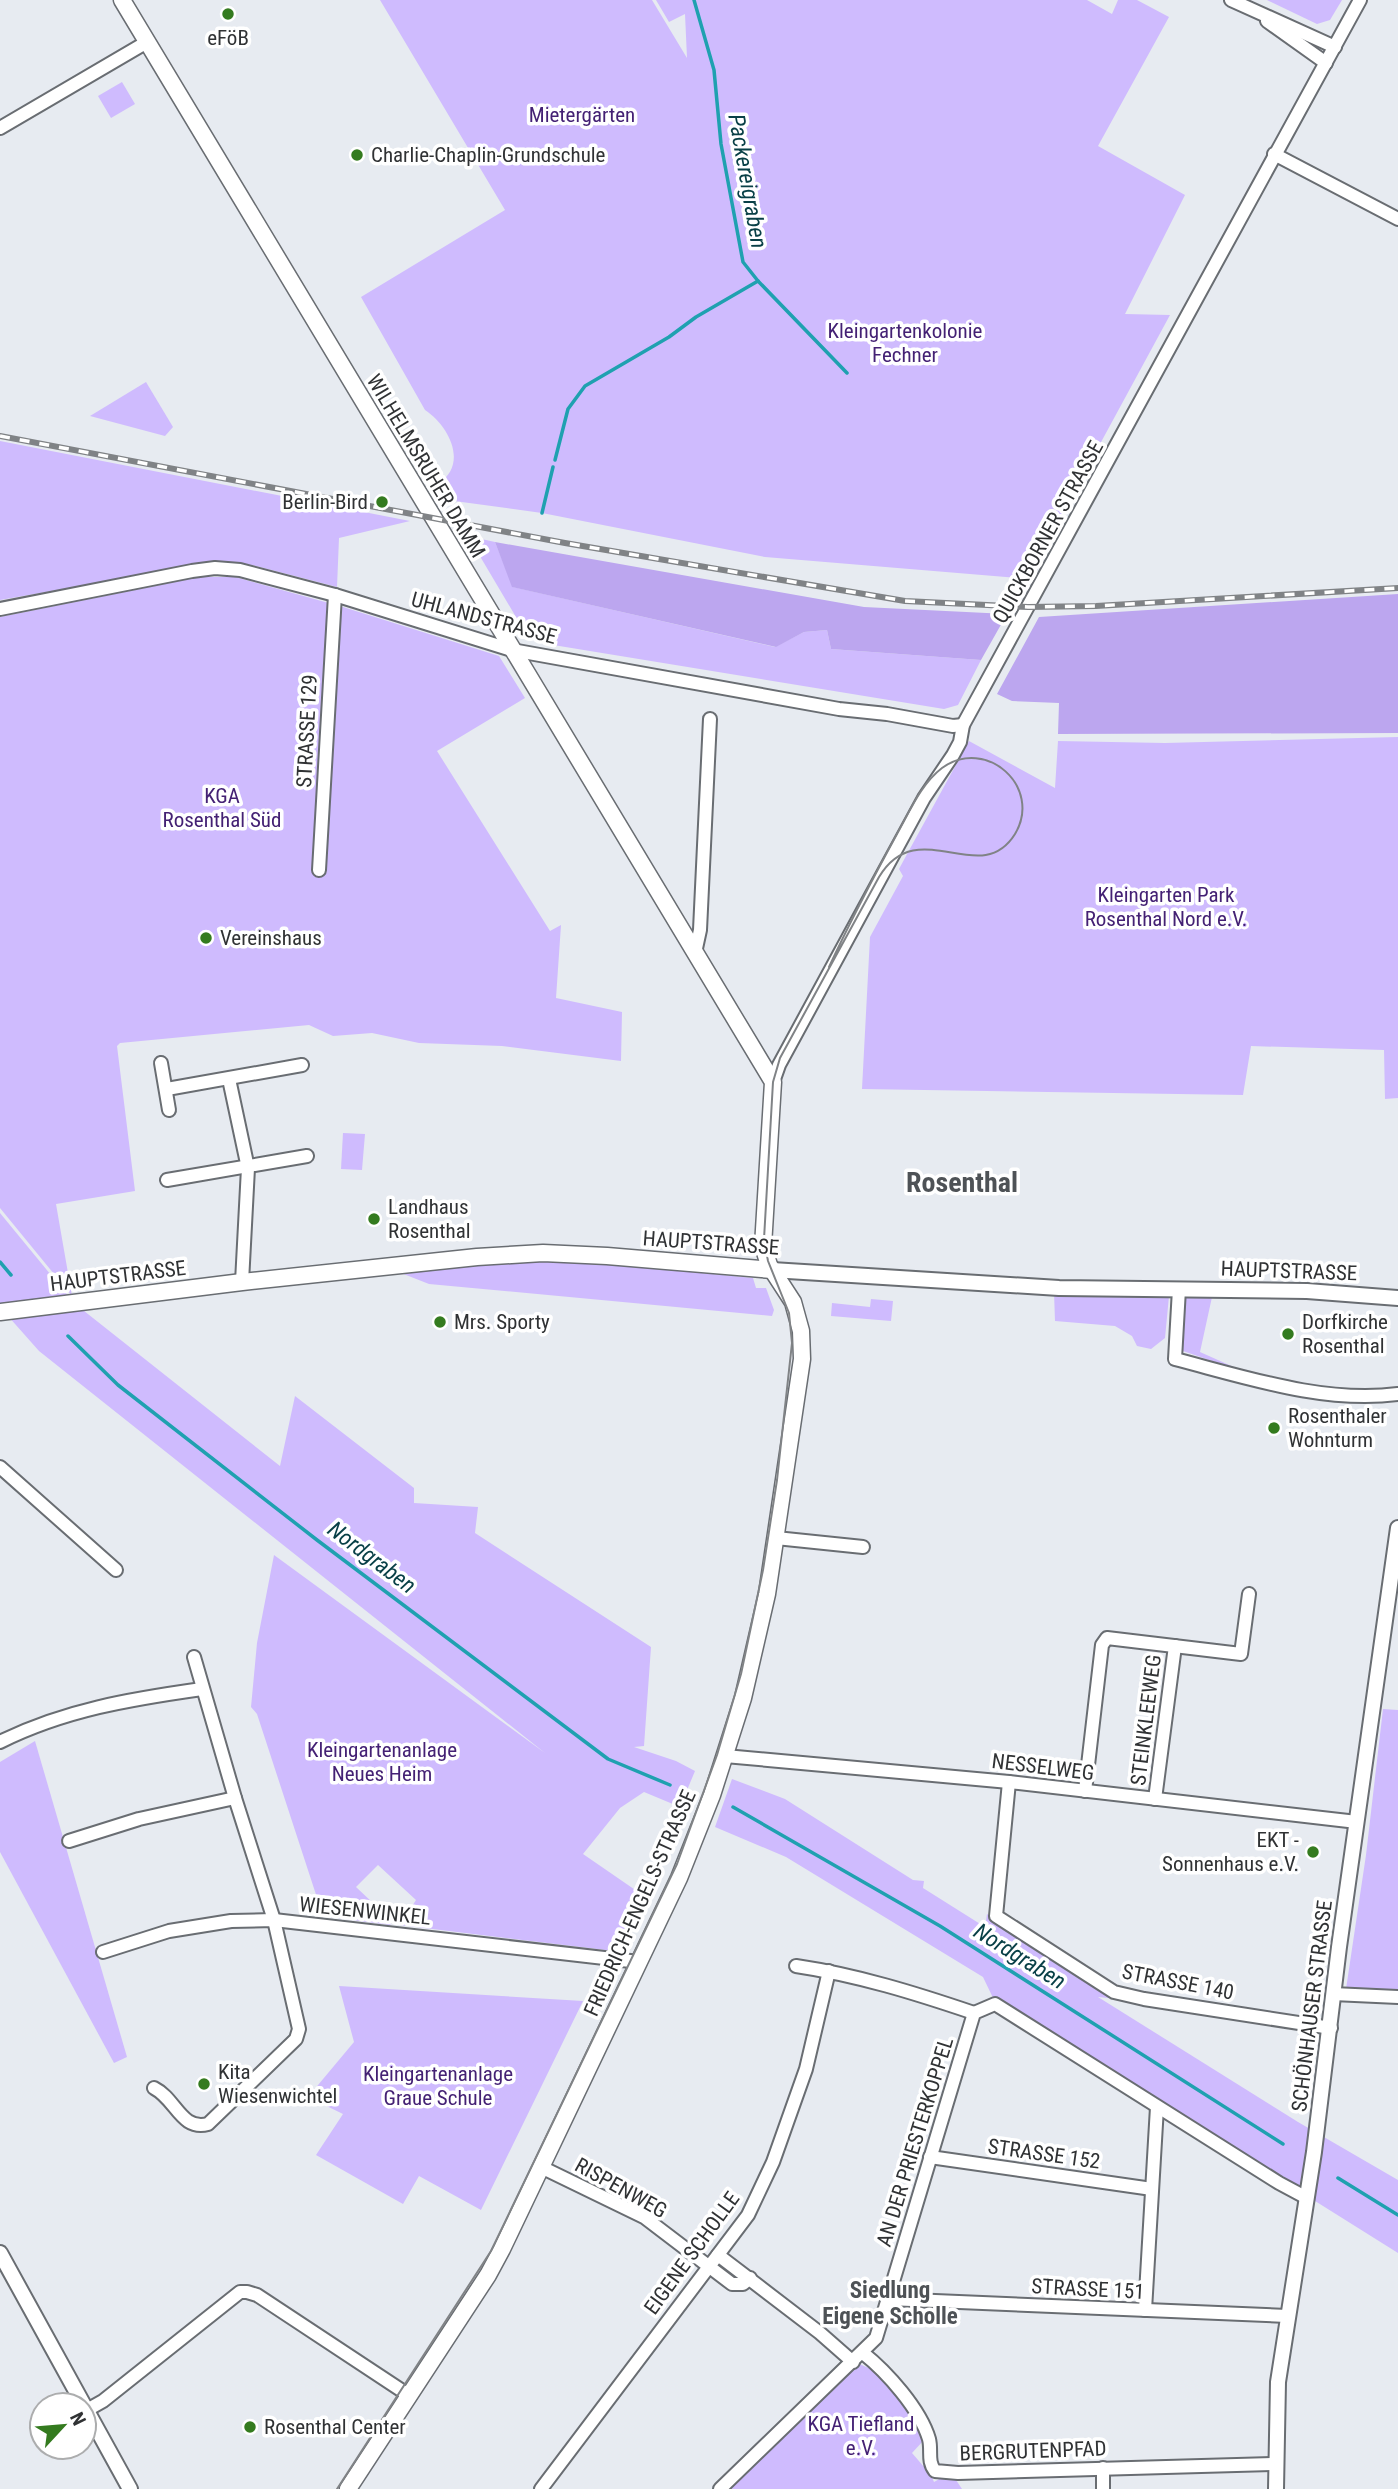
<svg xmlns="http://www.w3.org/2000/svg" width="1398" height="2489" viewBox="0 0 1398 2489" font-family="'Roboto Condensed',sans-serif">
	<style>
		.green { fill: #cfbbfe }
		.forest { fill: #bca6ef }
		.lines { fill: none; stroke-linecap: round; stroke-linejoin: round }
		.stream { stroke: #1fa1b0; stroke-width: 3.5 }
		.minor-casing { stroke: #696d72; stroke-width: 16 }
		.tertiary-casing { stroke: #696d72; stroke-width: 18 }
		.secondary-casing { stroke: #696d72; stroke-width: 19 }
		.minor { stroke: #fff; stroke-width: 12 }
		.tertiary { stroke: #fff; stroke-width: 14 }
		.secondary { stroke: #fff; stroke-width: 16 }
		.tram { stroke: #808386; stroke-width: 2 }
		.rail-casing { stroke: #808386; stroke-width: 6 }
		.rail { stroke: #fff; stroke-width: 3.5; stroke-dasharray: 10; stroke-linecap: butt }
		.poi-dot { fill: #347b1f; stroke: #fff; stroke-width: 2.5 }
		.labels { text-anchor: middle; stroke-width: 7; stroke-linejoin: round; paint-order: stroke }
		.poi-label { font-size: 21px; fill: #303234; stroke: #fff; text-anchor: start }
		.park-label { font-size: 21px; fill: #442174; stroke: #fff }
		.street-label { font-size: 21px; fill: #303234; stroke: #fff }
		.water-label { font-size: 23px; font-style: italic; fill: #094047; stroke: #fff }
		.neighbourhood-label { font-size: 23px; font-weight: bold; fill: #4e5256; stroke: #fff }
		.district-label { font-size: 28px; font-weight: bold; fill: #4e5256; stroke: #fff }
	</style>
	<rect width="100%" height="100%" fill="#e7ebf1"/>
	<g class="green">
		<path d="M380,0H652L687,58L685,14L669,22L656,0H1087L1112,14L1118,0H1137L1169,17L1098,146L1185,195L1125,314L1170,315L1049,538L1041,537L1018,578L765,557L542,513L447,500L438,484C469,464 449,426 425,410L361,297L505,210Z"/>
		<path d="M1267,0H1342L1330,20L1317,24Z"/>
		<path d="M122,82L135,104L111,118L98,96Z"/>
		<path d="M146,382L173,427L165,436L90,416Z"/>
		<path d="M0,441L410,521L339,538L337,587L252,565L213,563L0,600Z"/>
		<path d="M468,536L495,542L513,587L775,647L804,632L827,630L831,649L981,660L958,705L944,709L541,643L526,634Z"/>
		<path d="M200,577H235L343,607L499,656L525,698L437,751L550,931L561,925L556,998L622,1012L621,1061L502,1046L419,1043L372,1033L333,1036L309,1025L120,1043L117,1046L135,1191L56,1204L72,1296L0,1208V617Z"/>
		<path d="M1398,737V1098L1385,1099L1384,1050L1251,1046L1243,1095L862,1089L870,937L903,876L899,869L906,856L969,741L1055,788L1058,741L1165,743Z"/>
		<path d="M343,1133L365,1134L362,1170L341,1169Z"/>
		<path d="M0,1213L74,1303L280,1466L295,1396L414,1488V1503L478,1507L475,1533L651,1647L644,1746L634,1747L676,1761L695,1771L680,1807L644,1792L620,1808L583,1854L644,1896L622,1952L400,1925L416,1900L378,1865L356,1887L392,1921L390,1925L323,1916L257,1714L251,1707L257,1643L274,1555L545,1753L39,1351L0,1307Z"/>
		<path d="M536,1259L600,1263L753,1278L756,1288H766L774,1310L772,1316L429,1284L401,1273Z"/>
		<path d="M1054,1292L1169,1296L1165,1338L1151,1349L1137,1346L1132,1336L1115,1326L1055,1321Z"/>
		<path d="M1187,1295L1212,1297L1200,1352L1247,1373L1183,1351L1181,1346L1184,1299Z"/>
		<path d="M871,1299L893,1301L891,1321L831,1316L832,1303L870,1307Z"/>
		<path d="M1383,1709L1398,1710V1992L1346,1989L1366,1855Z"/>
		<path d="M35,1741L127,2057L114,2063L0,1852V1762Z"/>
		<path d="M732,1779L785,1799L913,1880L924,1881L923,1888L985,1927L987,1914L1119,1999L1098,1997L1298,2122L1398,2180V2253L994,2000L983,1977L786,1857L715,1827Z"/>
		<path d="M339,1986L583,2001L481,2210L419,2176L403,2204L316,2155L343,2114L308,2097L354,2042Z"/>
		<path d="M859,2364C866,2367 874,2369 880,2374C897,2387 916,2420 924,2440L912,2453L931,2475L934,2482L943,2477H954L962,2489H728Z"/>
	</g>
	<g class="forest">
		<path d="M495,542L864,607L1007,614L981,660L831,649L827,630L804,632L776,647L512,587Z"/>
		<path d="M1398,594V733L1058,734L1059,703L1012,701L997,694L1039,617Z"/>
	</g>
	<g class="lines">
		<g class="stream">
			<path d="M694,0L714,70L721,144L743,262L758,281L847,373"/>
			<path d="M555,460L568,409L585,386L669,337L696,317L758,281"/>
			<path d="M542,513L553,467"/>
			<path d="M0,1262L11,1275"/>
			<path d="M68,1336L118,1385L317,1540L608,1759L670,1785"/>
			<path d="M733,1807L940,1926L1283,2144"/>
			<path d="M1338,2178L1398,2215"/>
		</g>
		<g class="minor-casing">
			<g id="minor">
				<path d="M1231,0L1335,47"/>
				<path d="M1267,21L1326,63"/>
				<path d="M0,128L147,42"/>
				<path d="M1274,154L1398,219"/>
				<path d="M0,609L192,571L215,568L240,570L335,595L512,650L839,709L887,714L953,726L963,725"/>
				<path d="M319,870L335,595"/>
				<path d="M695,953L700,930L710,719"/>
				<path d="M161,1063L169,1110"/>
				<path d="M229,1079L248,1168L242,1282"/>
				<path d="M773,1082L779,1065L924,798L953,755L960,742L963,725L1360,0"/>
				<path d="M167,1089L302,1065"/>
				<path d="M167,1180L307,1156"/>
				<path d="M1179,1289L1175,1359C1245,1377 1325,1404 1398,1394"/>
				<path d="M0,1467L116,1570"/>
				<path d="M776,1538L863,1547"/>
				<path d="M0,1742C64,1710 131,1699 202,1689"/>
				<path d="M725,1756L1009,1782L1357,1822"/>
				<path d="M1009,1782L996,1916L1114,1992L1144,1999L1331,2028"/>
				<path d="M1085,1791L1102,1645L1107,1638L1241,1654L1249,1594"/>
				<path d="M1155,1799L1175,1646"/>
				<path d="M69,1841L139,1819L235,1798"/>
				<path d="M103,1952L169,1931L231,1921L274,1920L639,1962"/>
				<path d="M796,1966C857,1975 915,1993 974,2013"/>
				<path d="M1333,1994L1398,1997"/>
				<path d="M154,2088C176,2099 181,2131 208,2124L296,2039L299,2029L274,1920L235,1798L194,1657"/>
				<path d="M930,2157L1152,2189"/>
				<path d="M541,2167L644,2217L732,2284H743L750,2278"/>
				<path d="M718,2255L820,2333L853,2362"/>
				<path d="M888,2299L1287,2316"/>
				<path d="M1145,2310L1157,2107"/>
				<path d="M863,2353C887,2372 920,2409 929,2439C932,2451 927,2461 935,2471L958,2473L1276,2464"/>
				<path d="M87,2410L103,2401L240,2292H247L257,2295L410,2396"/>
				<path d="M1103,2468V2489"/>
				<path d="M541,2489L748,2215L773,2162L806,2069L829,1971"/>
				<path d="M720,2489L876,2338L974,2013L995,2004L1279,2183L1307,2198"/>
			</g>
		</g>
		<g class="tertiary-casing">
			<g id="tertiary">
				<path d="M772,1270L1059,1288L1307,1291L1398,1298"/>
				<path d="M0,2253L130,2489"/>
				<path d="M1276,2489L1278,2382L1314,2152L1339,1947L1398,1528"/>
			</g>
		</g>
		<g class="secondary-casing">
			<g id="secondary">
				<path d="M122,0L773,1082L763,1246L769,1265L793,1302L801,1331L802,1359L767,1594L743,1698L712,1795L679,1878L502,2249L488,2275L348,2489"/>
				<path d="M0,1312L242,1282L477,1257L543,1253L607,1256L772,1270"/>
			</g>
		</g>
		<use href="#minor" class="minor"/>
		<use href="#tertiary" class="tertiary"/>
		<use href="#secondary" class="secondary"/>
		<path class="tram" d="M337,2489L491,2251L677,1864L717,1755L741,1674L763,1570L777,1480L792,1343L789,1313L768,1261L764,1239L773,1082L780,1058L879,877C918,812 980,890 1015,834C1043,787 986,736 942,768C921,784 910,811 897,834C873,878 850,922 829,967"/>
		<g class="rail-casing">
			<path id="rail" d="M0,436L565,543L905,601L1028,607L1096,606L1398,588"/>
		</g>
		<use href="#rail" class="rail"/>
	</g>
	<g class="poi-dot">
		<circle cx="228" cy="14" r="7"/>
		<circle cx="357" cy="155" r="7"/>
		<circle cx="382" cy="502" r="7"/>
		<circle cx="206" cy="938" r="7"/>
		<circle cx="374" cy="1219" r="7"/>
		<circle cx="440" cy="1322" r="7"/>
		<circle cx="1288" cy="1334" r="7"/>
		<circle cx="1274" cy="1428" r="7"/>
		<circle cx="1313" cy="1852" r="7"/>
		<circle cx="204" cy="2084" r="7"/>
		<circle cx="250" cy="2427" r="7"/>
	</g>
	<g class="labels">
		<g class="poi-label">
			<text x="228" y="45" text-anchor="middle">eFöB</text>
			<text x="371" y="162">Charlie-Chaplin-Grundschule</text>
			<text x="368" y="509" text-anchor="end">Berlin-Bird</text>
			<text x="220" y="945">Vereinshaus</text>
			<text x="388" y="1214">Landhaus<tspan x="388" dy="24">Rosenthal</tspan></text>
			<text x="454" y="1329">Mrs. Sporty</text>
			<text x="1302" y="1329">Dorfkirche<tspan x="1302" dy="24">Rosenthal</tspan></text>
			<text x="1288" y="1423">Rosenthaler<tspan x="1288" dy="24">Wohnturm</tspan></text>
			<text x="1299" y="1847" text-anchor="end">EKT -<tspan x="1299" dy="24">Sonnenhaus e.V.</tspan></text>
			<text x="218" y="2079">Kita<tspan x="218" dy="24">Wiesenwichtel</tspan></text>
			<text x="264" y="2434">Rosenthal Center</text>
		</g>
		<g class="park-label">
			<text x="582" y="122">Mietergärten</text>
			<text x="905" y="338">Kleingartenkolonie<tspan x="905" dy="24">Fechner</tspan></text>
			<text x="222" y="803">KGA<tspan x="222" dy="24">Rosenthal Süd</tspan></text>
			<text x="1166" y="902">Kleingarten Park<tspan x="1166" dy="24">Rosenthal Nord e.V.</tspan></text>
			<text x="382" y="1757">Kleingartenanlage<tspan x="382" dy="24">Neues Heim</tspan></text>
			<text x="438" y="2081">Kleingartenanlage<tspan x="438" dy="24">Graue Schule</tspan></text>
			<text x="861" y="2431">KGA Tiefland<tspan x="861" dy="24">e.V.</tspan></text>
		</g>
		<g class="street-label">
			<text transform="translate(426 466) rotate(59)" y="7">WILHELMSRUHER DAMM</text>
			<text transform="translate(1048 532) rotate(-61)" y="7">QUICKBORNER STRASSE</text>
			<text transform="translate(484 618) rotate(15)" y="7">UHLANDSTRASSE</text>
			<text transform="translate(307 731) rotate(-87)" y="7">STRASSE 129</text>
			<text transform="translate(711 1243) rotate(4)" y="7">HAUPTSTRASSE</text>
			<text transform="translate(1289 1271) rotate(2)" y="7">HAUPTSTRASSE</text>
			<text transform="translate(118 1276) rotate(-7)" y="7">HAUPTSTRASSE</text>
			<text transform="translate(1146 1720) rotate(-83)" y="7">STEINKLEEWEG</text>
			<text transform="translate(1043 1767) rotate(7)" y="7">NESSELWEG</text>
			<text transform="translate(640 1903) rotate(-66)" y="7">FRIEDRICH-ENGELS-STRASSE</text>
			<text transform="translate(365 1911) rotate(6)" y="7">WIESENWINKEL</text>
			<text transform="translate(1178 1982) rotate(11)" y="7">STRASSE 140</text>
			<text transform="translate(1312 2006) rotate(-83)" y="7">SCHÖNHAUSER STRASSE</text>
			<text transform="translate(915 2142) rotate(-73)" y="7">AN DER PRIESTERKOPPEL</text>
			<text transform="translate(1044 2154) rotate(8)" y="7">STRASSE 152</text>
			<text transform="translate(621 2188) rotate(29)" y="7">RISPENWEG</text>
			<text transform="translate(692 2253) rotate(-54)" y="7">EIGENE SCHOLLE</text>
			<text transform="translate(1088 2289) rotate(3)" y="7">STRASSE 151</text>
			<text transform="translate(1033 2451) rotate(-2)" y="7">BERGRUTENPFAD</text>
		</g>
		<g class="water-label">
			<text transform="translate(748 181) rotate(80)" y="8">Packereigraben</text>
			<text transform="translate(372 1557) rotate(37)" y="8">Nordgraben</text>
			<text transform="translate(1020 1956) rotate(32)" y="8">Nordgraben</text>
		</g>
		<g class="neighbourhood-label">
			<text x="890" y="2298">Siedlung<tspan x="890" dy="26">Eigene Scholle</tspan></text>
		</g>
		<g class="district-label">
			<text x="962" y="1192">Rosenthal</text>
		</g>
	</g>
	<g transform="translate(63 2426) rotate(64)"><circle r="33" fill="#ffffff" stroke="#acadae" stroke-width="2"/>
	<path d="M0-5L12 26L0 18L-12 26Z" fill="#347b1f"/>
	<text y="-10" font-size="19" font-weight="bold" text-anchor="middle" fill="#303234">N</text>
	</g>
</svg>
